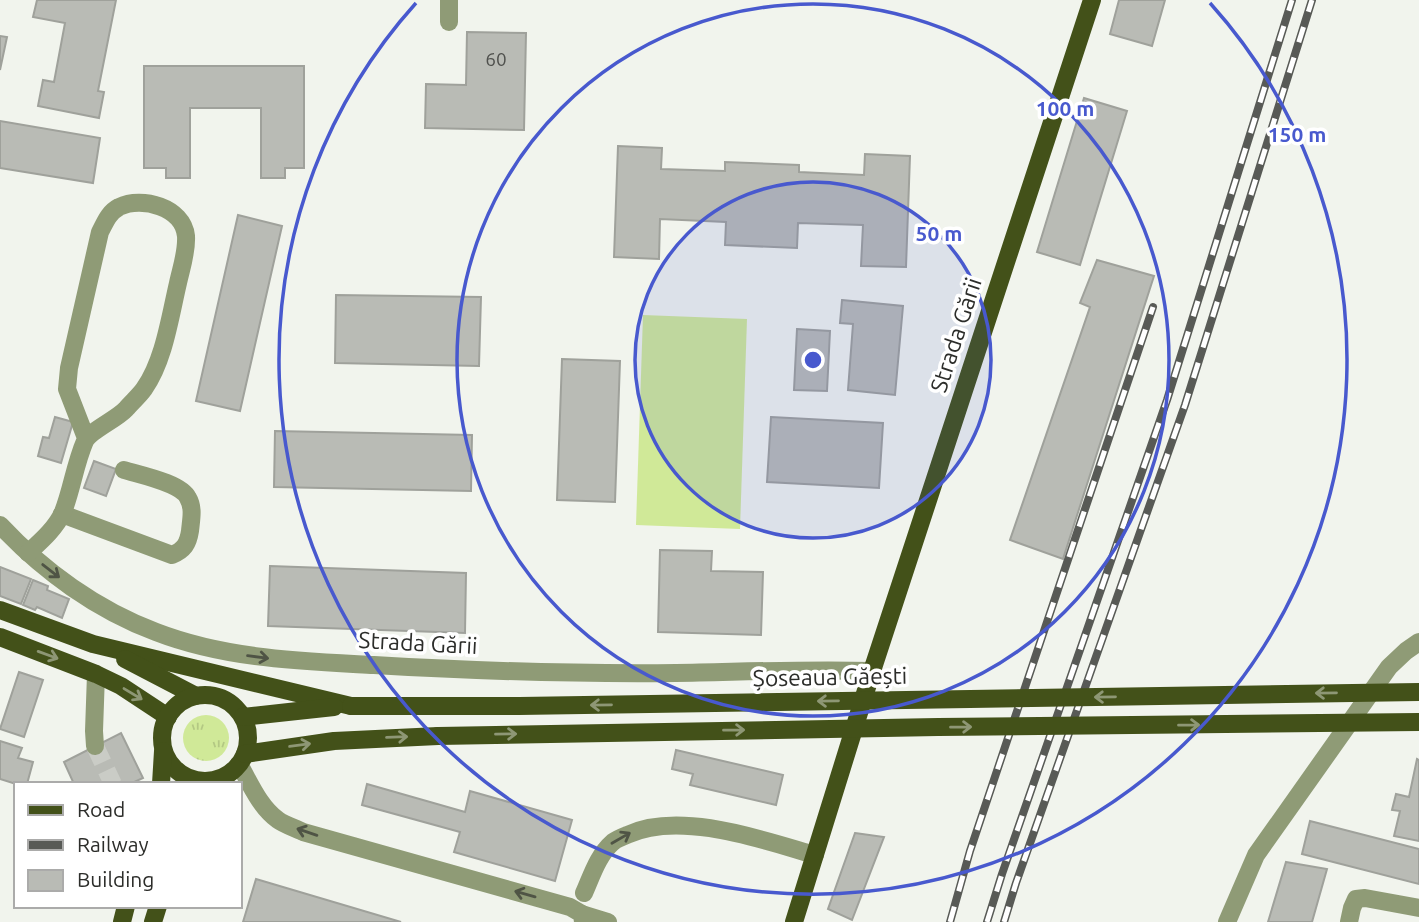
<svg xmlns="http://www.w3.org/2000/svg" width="1419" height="922" viewBox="0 0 1419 922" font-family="Ubuntu,sans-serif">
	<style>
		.grass { fill: url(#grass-tufts) }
		.garden { fill: #d0e998 }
		.building { fill: #b9bbb5; stroke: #9fa19b; stroke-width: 2 }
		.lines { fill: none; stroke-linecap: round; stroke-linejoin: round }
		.minor-tunnel { stroke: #caccc6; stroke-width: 18; stroke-dasharray: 18 9; stroke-linecap: butt }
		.minor { stroke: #8f9b76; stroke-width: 18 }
		.major { stroke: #435119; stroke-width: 18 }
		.rail-casing { stroke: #585a56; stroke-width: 8 }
		.rail { stroke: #fff; stroke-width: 5; stroke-dasharray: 16; stroke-linecap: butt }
		.major-bridge { stroke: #435119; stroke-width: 18 }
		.oneway { stroke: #4f5445 }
		.oneway2 { stroke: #8e9775 }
		.ring { fill: none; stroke: #4859ce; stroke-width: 3.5 }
		.labels { text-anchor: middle; stroke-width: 7; stroke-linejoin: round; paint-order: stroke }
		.number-label { font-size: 19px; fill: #4f504d }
		.street-label { font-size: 23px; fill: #2c2d2a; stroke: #fff }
		.centre { fill: #4859ce; stroke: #fff; stroke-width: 3.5 }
		.ring-label { font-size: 21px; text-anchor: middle; font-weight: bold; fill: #4859ce; stroke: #fff; stroke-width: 7; stroke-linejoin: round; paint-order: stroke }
	</style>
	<defs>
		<pattern id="grass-tufts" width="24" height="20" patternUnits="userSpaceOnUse" patternTransform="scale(1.75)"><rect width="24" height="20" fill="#d0e998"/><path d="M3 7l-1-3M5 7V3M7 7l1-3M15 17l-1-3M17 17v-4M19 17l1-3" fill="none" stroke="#b3c883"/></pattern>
	</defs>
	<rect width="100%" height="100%" fill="#f1f4ed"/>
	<circle class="grass" cx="206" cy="738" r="23"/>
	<path class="garden" d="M643,315L747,319L740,529L636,525Z"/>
	<g class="building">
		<path d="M37,0H116L98,91L104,92L99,118L38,106L43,80L54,82L65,23L33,17Z"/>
		<path d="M1119,0H1165L1152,46L1110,34Z"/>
		<path d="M467,32L526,33L524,130L425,128L426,84L466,85Z"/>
		<path d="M0,36L7,37L0,70Z"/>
		<path d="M144,66H304V168H285V178H261V108H190V178H166V168H144Z"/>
		<path d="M1084,98L1127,111L1080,265L1037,252Z"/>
		<path d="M0,121L100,138L93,183L0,168Z"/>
		<path d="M618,146L662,148L661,169L725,171V162L799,165V172L864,175L865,154L910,156L906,267L861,266L863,225L798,223L797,248L725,245L726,222L660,219L659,259L614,257Z"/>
		<path d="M238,215L282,226L240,411L196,401Z"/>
		<path d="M1097,260L1154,276L1063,559L1010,540L1090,307L1080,303Z"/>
		<path d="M336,295L481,297L479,366L335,363Z"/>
		<path d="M842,300L903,306L895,395L848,390L853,324L840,323Z"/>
		<path d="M797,329L830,331L827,391L794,390Z"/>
		<path d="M562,359L620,361L615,502L557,500Z"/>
		<path d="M55,417L73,422L61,463L38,456L43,437L49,438Z"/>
		<path d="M771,417L883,423L879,488L767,482Z"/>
		<path d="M275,431L472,435L471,491L274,487Z"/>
		<path d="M94,461L116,469L106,496L84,488Z"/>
		<path d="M660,550L712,551L711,571L763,572L761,635L658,632Z"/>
		<path d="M270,566L466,573L465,633L268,626Z"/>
		<path d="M0,567L31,579L21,604L0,596Z"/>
		<path d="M33,580L48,586L47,590L69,599L62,618L37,607L35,610L23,605Z"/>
		<path d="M19,672L43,680L24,737L0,729Z"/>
		<path d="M121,733L143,778L130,784H74L64,762Z"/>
		<path d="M0,741L22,748L18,758L33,762L27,784H16L0,779Z"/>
		<path d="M676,750L783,775L776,805L690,785L693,774L672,769Z"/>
		<path d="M1417,759L1419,760V841L1394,836L1400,811L1392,810L1396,794L1409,797Z"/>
		<path d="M367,784L465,812L470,791L572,820L555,881L454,852L460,832L362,805Z"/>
		<path d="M1310,821L1419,849V884L1302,854Z"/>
		<path d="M855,833L884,837L852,920L828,909Z"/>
		<path d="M1286,862L1327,869L1312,922H1268Z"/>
		<path d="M256,879L401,922H243Z"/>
	</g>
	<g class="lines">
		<path class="minor-tunnel" d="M95,746L113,784"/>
		<g class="minor">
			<path d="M449,22V0"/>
			<path d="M62,514L172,555C184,550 188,544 190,531C191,520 194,508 188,498C181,483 140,475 124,470"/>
			<path d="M0,525C43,571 97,610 156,632C226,659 300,661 374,665C475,671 575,674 676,673C741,672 806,669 872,671"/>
			<path d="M28,553C41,541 56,528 63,512C72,489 75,464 85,441C90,431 117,419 126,409C132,402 139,396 144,389C164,361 170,317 178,283C181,269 187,252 186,236C183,207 142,196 119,207C108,213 105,223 100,232L69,368L67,389L86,438"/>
			<path d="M95,746L94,731L96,674"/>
			<path d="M239,764C250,783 259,806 278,820C285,825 295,828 303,832L570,907L582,914L583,922"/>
			<path d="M584,893C592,875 598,855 613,842C617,839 622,837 627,835C679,810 763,840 815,855"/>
			<path d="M582,914L608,922"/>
			<path d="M1227,922L1256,855L1389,667L1406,651L1419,642"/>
			<path d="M1349,922L1352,908L1356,899L1365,898L1419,908"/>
		</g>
		<g class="major">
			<path d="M0,610L93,644L351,706"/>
			<path d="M0,637L96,674L121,686L168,717"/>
			<path d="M125,659L196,696"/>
			<circle cx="205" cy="738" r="43"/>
			<path d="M243,717L334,707"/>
			<path d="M245,754L334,741L438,736"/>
			<path d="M161,784L163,751"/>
			<path d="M122,922L126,906"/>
			<path d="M153,922L158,906"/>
			<path d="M794,922L872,671L1092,0"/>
		</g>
		<g class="rail-casing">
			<g id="rail">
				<path d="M950,922L970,851L1153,307"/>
				<path d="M987,922L1002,874L1167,400L1292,0"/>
				<path d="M1004,922L1016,883L1185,405L1312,0"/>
			</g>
		</g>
		<use href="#rail" class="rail"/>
		<g class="major-bridge">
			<path d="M351,706H519L1419,692"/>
			<path d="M438,736L938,727L1419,722"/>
		</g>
	</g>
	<defs><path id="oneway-shaft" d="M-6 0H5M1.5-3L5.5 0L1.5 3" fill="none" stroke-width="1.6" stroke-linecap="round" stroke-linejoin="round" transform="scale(1.75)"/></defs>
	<g class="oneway">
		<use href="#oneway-shaft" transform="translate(51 571) rotate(38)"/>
		<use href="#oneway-shaft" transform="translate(258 657) rotate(7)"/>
		<use href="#oneway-shaft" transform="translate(307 832) rotate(-161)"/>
		<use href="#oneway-shaft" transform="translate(621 838) rotate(-30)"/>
		<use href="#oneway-shaft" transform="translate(525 894) rotate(-164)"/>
	</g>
	<g class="oneway2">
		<use href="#oneway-shaft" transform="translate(48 655) rotate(20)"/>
		<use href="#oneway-shaft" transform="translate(1326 693) rotate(179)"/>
		<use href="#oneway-shaft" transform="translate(133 694) rotate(31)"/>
		<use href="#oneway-shaft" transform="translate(1105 697) rotate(179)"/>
		<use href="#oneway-shaft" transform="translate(828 701) rotate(179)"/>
		<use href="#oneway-shaft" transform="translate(601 705) rotate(179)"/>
		<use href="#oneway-shaft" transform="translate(1189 725) rotate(-1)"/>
		<use href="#oneway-shaft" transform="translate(961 727) rotate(-1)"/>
		<use href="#oneway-shaft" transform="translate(734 730) rotate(-1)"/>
		<use href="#oneway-shaft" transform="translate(506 734) rotate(-1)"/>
		<use href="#oneway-shaft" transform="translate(397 737) rotate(-2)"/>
		<use href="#oneway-shaft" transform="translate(300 745) rotate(-8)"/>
	</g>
	<circle cx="813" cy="360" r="178" fill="#4859ce" fill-opacity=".12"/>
	<g class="ring">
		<circle cx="813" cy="360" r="178"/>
		<circle cx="813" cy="360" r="356"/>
		<path d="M1210 3A534 534 0 1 1 416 3"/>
	</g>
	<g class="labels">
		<g class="number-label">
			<text x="496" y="66">60</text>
		</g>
		<g class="street-label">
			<text transform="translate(956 335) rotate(-72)" y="8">Strada Gării</text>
			<text transform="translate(418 643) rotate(3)" y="8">Strada Gării</text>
			<text transform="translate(830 677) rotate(-1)" y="8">Șoseaua Găești</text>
		</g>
	</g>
	<circle cx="813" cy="360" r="10" class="centre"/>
	<g class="ring-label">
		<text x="1065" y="116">100 m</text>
		<text x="1297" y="142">150 m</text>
		<text x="939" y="241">50 m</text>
	</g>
	<rect x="14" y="782" width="228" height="126" fill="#ffffff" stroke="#ababaa" stroke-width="2"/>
	<rect x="28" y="805" width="35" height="10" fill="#435119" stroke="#ababaa" stroke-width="2"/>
	<text x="77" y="817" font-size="21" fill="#2c2d2a">Road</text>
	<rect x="28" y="840" width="35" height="10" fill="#585a56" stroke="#ababaa" stroke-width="2"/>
	<text x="77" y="852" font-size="21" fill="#2c2d2a">Railway</text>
	<rect x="28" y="870" width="35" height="21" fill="#b9bbb5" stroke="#ababaa" stroke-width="2"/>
	<text x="77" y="887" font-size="21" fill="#2c2d2a">Building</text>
</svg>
